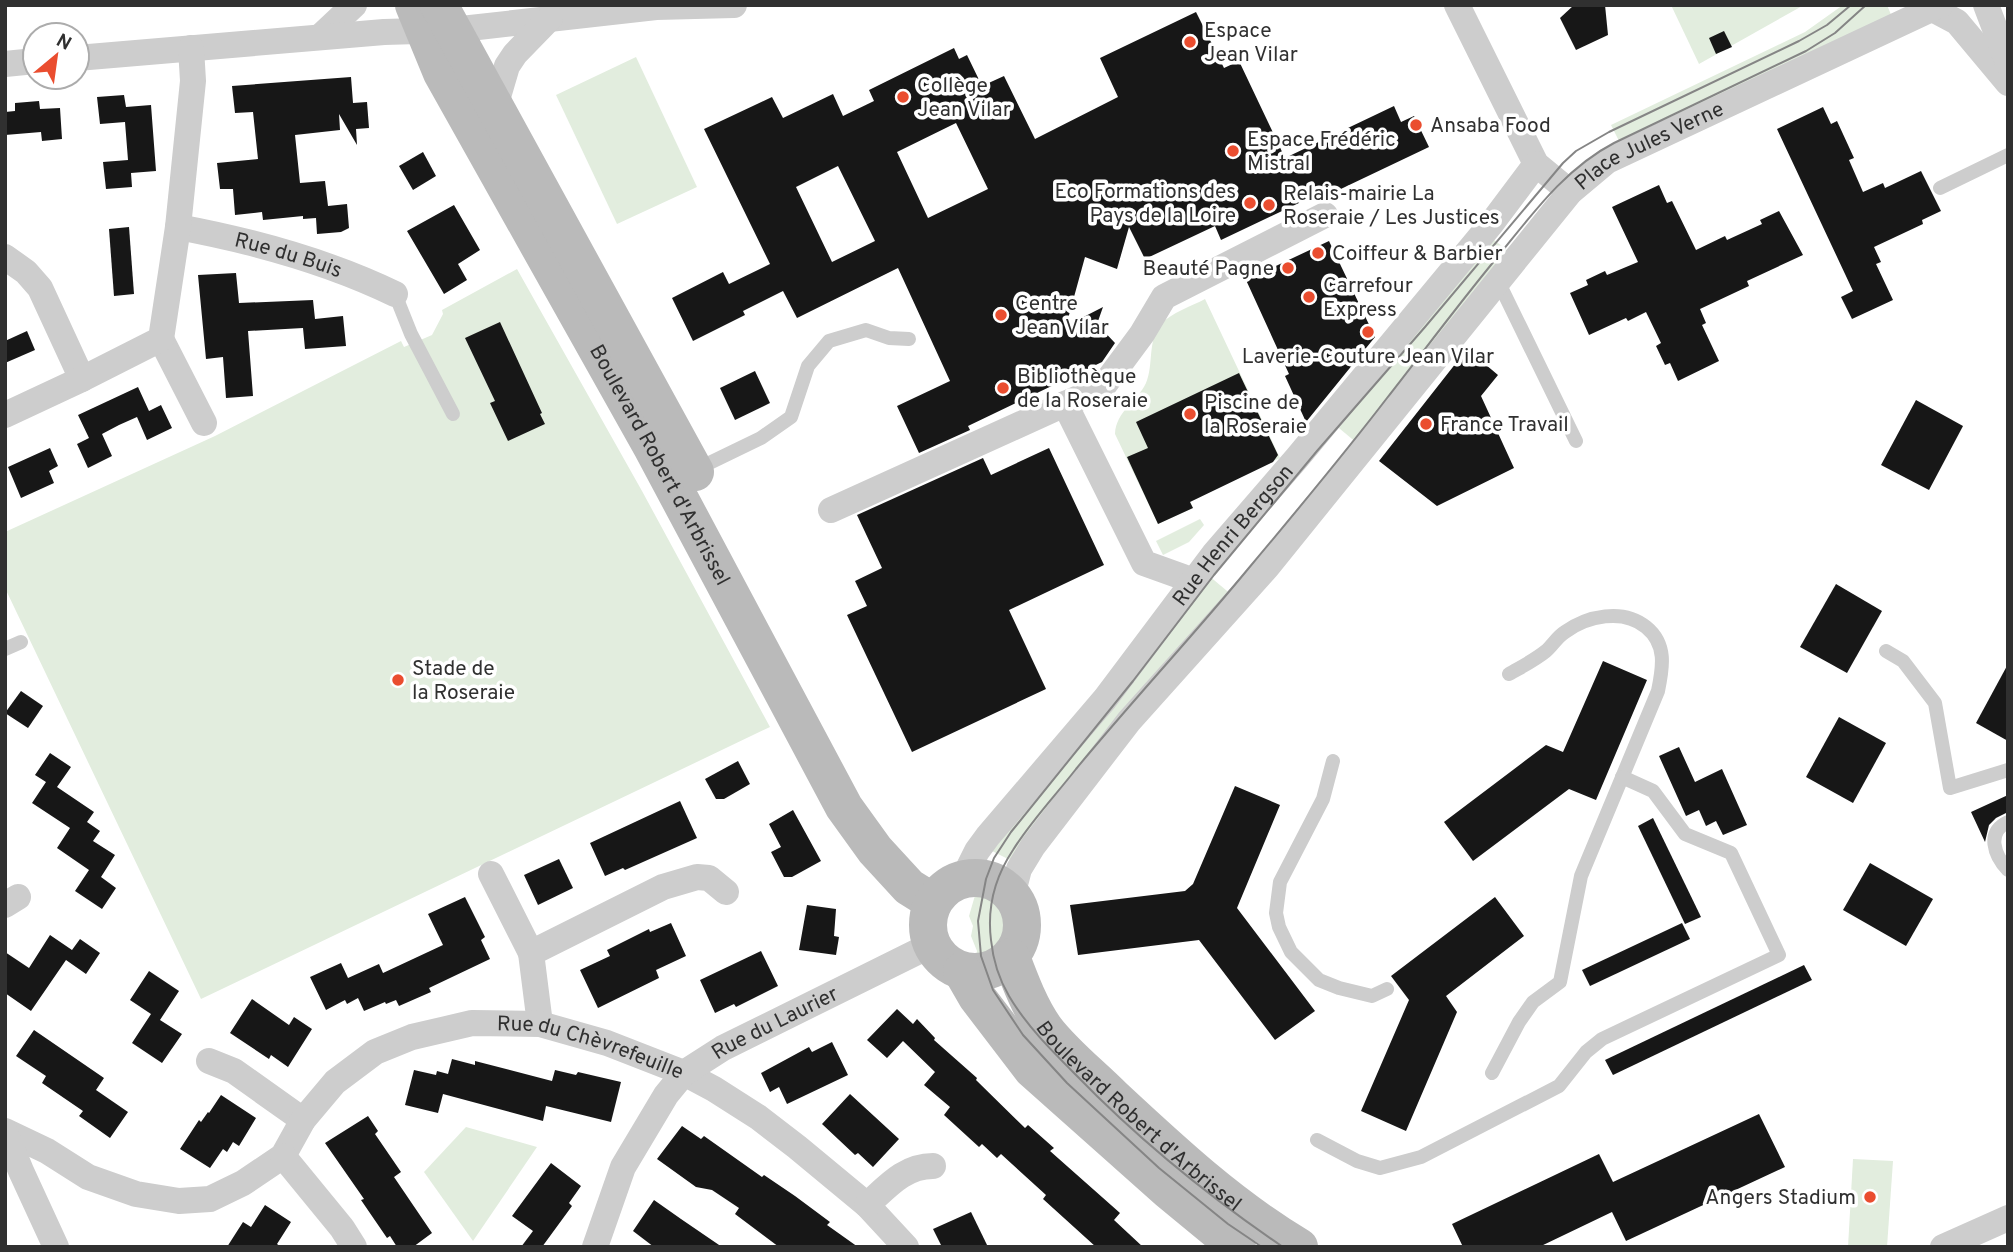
<svg xmlns="http://www.w3.org/2000/svg" width="2013" height="1252" viewBox="0 0 2013 1252" font-family="Overpass,sans-serif">
	<style>
		.green { fill: #e2edde }
		.building { fill: #171717; fill-rule: evenodd }
		.lines { fill: none; stroke-linecap: round; stroke-linejoin: round }
		.lane { stroke: #cdcdcd; stroke-width: 14 }
		.street { stroke: #cdcdcd; stroke-width: 26 }
		.secondary { stroke: #bababa; stroke-width: 38 }
		.tram { stroke: #858585; stroke-width: 2 }
		.poi-dot { fill: #ea4d2f; stroke: #fff; stroke-width: 2.5 }
		.labels { text-anchor: middle; stroke-width: 7; stroke-linejoin: round; paint-order: stroke }
		.poi-label { font-size: 21px; fill: #303030; stroke: #fff; text-anchor: start }
		.street-label { font-size: 21px; fill: #303030; stroke: #fff }
	</style>
	<rect width="100%" height="100%" fill="#fff"/>
	<g class="green">
		<path d="M1671,5H1804L1699,64Z"/>
		<path d="M1843,5H1887L1892,17L1621,145L1611,125L1805,32Z"/>
		<path d="M636,57L697,187L617,224L556,95Z"/>
		<path d="M1489,236L1512,254L1358,444L1333,423Z"/>
		<path d="M517,269L642,491L770,727L201,999L5,588V532L215,436L401,341L404,347L432,335L443,314L442,310Z"/>
		<path d="M1205,299L1280,458L1190,501L1193,508L1158,524L1115,434C1116,411 1137,402 1146,383C1154,364 1147,341 1161,324C1171,313 1192,306 1205,299Z"/>
		<path d="M1200,519L1204,525L1189,542L1163,555L1156,541Z"/>
		<path d="M1208,575L1233,596L1012,861L992,851Z"/>
		<path d="M976,892C1017,895 1017,950 976,956L977,951L971,936L973,926L969,916Z"/>
		<path d="M466,1127L537,1147L473,1241L424,1172Z"/>
		<path d="M1853,1159L1893,1161L1887,1247H1848Z"/>
	</g>
	<g class="building">
		<path d="M1574,5H1605L1608,35L1576,50L1560,18Z"/>
		<path d="M1196,12L1224,68L1239,61L1285,158L1394,106L1401,122L1414,116L1429,147L1324,197L1322,192L1221,240L1215,226L1145,259L1129,227L1117,269L1085,257L1066,326L1103,307L1097,324L1115,343L1102,362L968,426L970,430L919,453L897,406L950,381L898,268L797,318L783,291L743,311L745,315L693,341L672,298L723,272L729,284L770,264L704,129L772,97L783,118L833,94L843,116L874,101L869,90L954,48L959,59L967,55L982,86L1004,76L1035,139L1118,97L1100,58ZM956,123L988,189L928,218L897,152ZM838,166L875,241L832,262L796,187Z"/>
		<path d="M1724,31L1732,47L1716,54L1709,38Z"/>
		<path d="M351,77L353,103L367,102L369,128L356,129L357,145L339,114L340,130L295,135L300,183L325,181L328,206L347,204L349,228L341,232L317,234L316,218L303,219V216L263,220L262,212L235,215L233,189H220L217,163L258,159L253,112L235,113L232,86Z"/>
		<path d="M124,95L126,107L151,105L156,171L131,173L132,187L106,189L103,162L128,160L125,122L100,124L97,97Z"/>
		<path d="M39,101L40,109L60,108L62,139L42,141L41,132L5,135V112L15,111V103Z"/>
		<path d="M1823,107L1831,124L1837,121L1854,158L1849,160L1863,192L1883,183L1885,188L1921,171L1941,211L1922,220L1923,224L1874,247L1881,262L1876,264L1893,300L1852,319L1841,297L1853,291L1777,129Z"/>
		<path d="M423,152L436,176L413,190L399,166Z"/>
		<path d="M1659,185L1667,203L1672,201L1696,250L1725,236L1727,240L1762,224L1760,220L1779,211L1803,255L1747,281L1749,286L1700,309L1706,323L1702,325L1719,361L1678,381L1670,363L1665,365L1656,346L1661,343L1646,312L1628,321L1626,318L1589,335L1570,293L1588,285L1586,280L1605,271L1607,275L1638,262L1612,207Z"/>
		<path d="M454,205L480,250L458,264L467,280L444,294L407,231Z"/>
		<path d="M129,227L134,294L114,296L109,229Z"/>
		<path d="M1329,241L1375,337L1306,422L1285,376L1289,374L1246,280Z"/>
		<path d="M236,273L239,303L313,300L315,319L343,316L346,346L305,349L303,328L248,331L253,396L226,398L223,357L206,359L198,275Z"/>
		<path d="M500,322L542,413L540,414L545,424L508,441L490,403L495,401L465,338Z"/>
		<path d="M27,331L35,350L5,363V341Z"/>
		<path d="M1467,349L1498,375L1481,396L1514,468L1437,506L1379,461Z"/>
		<path d="M755,371L770,403L735,420L720,388Z"/>
		<path d="M1239,373L1278,455L1273,462L1190,502L1193,508L1158,524L1127,457L1148,448L1136,422Z"/>
		<path d="M138,387L149,411L161,405L172,428L147,440L137,417L119,425L102,434L112,456L88,468L77,444L89,438L78,415Z"/>
		<path d="M1916,400L1963,426L1929,490L1881,465Z"/>
		<path d="M50,448L58,466L49,471L54,483L21,498L8,467Z"/>
		<path d="M1049,448L1104,565L1009,610L1046,689L912,752L847,615L867,606L855,581L882,568L857,515L983,458L991,475Z"/>
		<path d="M1836,584L1882,611L1847,673L1800,647Z"/>
		<path d="M1603,661L1647,680L1596,800L1569,789L1473,861L1444,822L1546,745L1563,752Z"/>
		<path d="M2008,664V741L1976,723Z"/>
		<path d="M21,691L43,706L28,728L5,713Z"/>
		<path d="M1839,717L1886,743L1853,803L1806,777Z"/>
		<path d="M1679,747L1695,782L1722,769L1747,825L1723,835L1716,821L1706,826L1699,810L1686,816L1659,756Z"/>
		<path d="M50,753L71,767L57,787L94,812L87,822L100,831L93,841L115,855L101,877L116,888L102,909L75,891L89,870L57,848L70,828L32,803L46,782L35,775Z"/>
		<path d="M738,761L750,784L724,799H716L705,779Z"/>
		<path d="M1235,786L1280,805L1237,908L1315,1011L1275,1040L1199,940L1078,955L1070,905L1185,891L1193,884Z"/>
		<path d="M2008,795V812L1996,818L1989,825L1985,842L1971,812Z"/>
		<path d="M680,801L697,838L625,870L623,868L605,876L590,843Z"/>
		<path d="M793,810L821,861L792,877H784L771,852L781,847L769,824Z"/>
		<path d="M1653,818L1701,917L1685,924L1638,826Z"/>
		<path d="M559,859L573,888L538,905L524,875Z"/>
		<path d="M1870,863L1933,899L1906,946L1843,910Z"/>
		<path d="M465,897L485,937L481,940L490,959L429,988L431,992L399,1006L396,1000L386,1004L385,1002L364,1011L358,998L347,1004L345,1000L326,1010L310,977L341,963L348,978L379,964L383,973L443,945L428,914Z"/>
		<path d="M1495,897L1524,936L1446,996L1457,1012L1406,1131L1361,1111L1409,1000L1391,976Z"/>
		<path d="M807,905L836,909L834,936L839,937L836,955L799,950Z"/>
		<path d="M671,923L686,956L656,970L659,978L598,1008L580,970L610,956L607,950L649,929L650,932Z"/>
		<path d="M1682,923L1690,939L1590,986L1582,970Z"/>
		<path d="M50,935L72,950L80,939L100,953L86,974L66,960L31,1011L5,993V952L29,968Z"/>
		<path d="M761,951L778,986L736,1007L734,1004L715,1013L700,980Z"/>
		<path d="M1804,965L1812,980L1613,1075L1605,1060Z"/>
		<path d="M149,971L179,991L160,1020L182,1034L162,1063L132,1043L151,1014L130,1000Z"/>
		<path d="M252,999L289,1025L294,1017L312,1029L288,1067L271,1055L269,1059L230,1033Z"/>
		<path d="M897,1009L913,1024L917,1019L935,1038L934,1040L977,1078L976,1080L1025,1128L1028,1125L1054,1148L1050,1151L1120,1213L1114,1220L1143,1247H1096L1043,1199L1046,1195L1001,1154L997,1158L982,1144L979,1147L944,1115L950,1107L924,1085L935,1072L903,1041L887,1058L867,1040Z"/>
		<path d="M34,1030L104,1078L96,1090L128,1112L110,1138L79,1116L83,1111L42,1083L46,1076L16,1056Z"/>
		<path d="M832,1042L848,1075L787,1104L779,1087L770,1092L761,1073L809,1047L812,1052Z"/>
		<path d="M452,1059L475,1065V1061L552,1081L555,1070L576,1075L578,1072L621,1082L611,1122L546,1106L543,1121L443,1094L438,1113L405,1105L414,1070L436,1075L437,1071L448,1074Z"/>
		<path d="M850,1094L899,1139L873,1167L858,1153L855,1155L822,1124Z"/>
		<path d="M221,1095L256,1118L239,1146L233,1142L227,1152L223,1149L210,1168L180,1149L199,1120L201,1122L208,1112L209,1113Z"/>
		<path d="M1759,1114L1785,1167L1626,1241L1612,1212L1539,1247H1463L1452,1224L1599,1154L1613,1182Z"/>
		<path d="M368,1116L378,1131L375,1134L401,1172L394,1177L432,1233L413,1247H397L390,1236L387,1238L361,1200L364,1199L325,1143Z"/>
		<path d="M682,1126L701,1139L704,1136L762,1177L764,1175L795,1196L830,1222L827,1225L858,1247H779L735,1214L739,1208L712,1190L696,1187L657,1159Z"/>
		<path d="M551,1163L581,1186L569,1203L572,1206L542,1247H521L533,1231L512,1216Z"/>
		<path d="M654,1200L681,1219L722,1247H654L633,1231Z"/>
		<path d="M265,1205L291,1222L277,1244L281,1247H227L243,1222L251,1227Z"/>
		<path d="M971,1212L988,1247H942L933,1229Z"/>
	</g>
	<g class="lines">
		<g class="lane">
			<path d="M1940,188L2008,155"/>
			<path d="M1498,281L1576,441"/>
			<path d="M395,294L411,334L453,414"/>
			<path d="M697,469L761,438L791,417L808,366L829,341L866,330L889,338L909,339"/>
			<path d="M5,649L21,642"/>
			<path d="M1886,651L1903,661L1935,703L1950,788L2008,770"/>
			<path d="M1333,761L1323,799L1280,882L1276,913L1279,927L1291,952L1319,980L1339,988L1372,996L1387,989"/>
			<path d="M2008,822C1986,832 1994,855 2008,870"/>
			<path d="M1492,1073L1519,1022L1533,1002L1560,982L1581,876L1658,691C1663,667 1667,644 1646,627C1623,608 1587,616 1565,632C1557,637 1553,645 1546,651C1535,660 1521,667 1509,674"/>
			<path d="M1317,1140L1357,1161L1380,1168L1421,1157L1559,1086L1586,1052L1602,1039L1779,955L1731,853L1685,834L1653,791L1622,777"/>
		</g>
		<g class="street">
			<path d="M1457,5L1536,164L1570,192"/>
			<path d="M1925,5L1957,22L2008,83"/>
			<path d="M1986,5L2008,63"/>
			<path d="M320,37L354,5"/>
			<path d="M77,58L384,32L452,30L656,7L734,5"/>
			<path d="M5,64L35,61"/>
			<path d="M495,107L507,66L515,54L550,18"/>
			<path id="s1" d="M178,227C253,241 327,261 395,294"/>
			<path d="M5,257L26,272L40,288L82,379"/>
			<path d="M161,339L204,423"/>
			<path d="M5,415L82,379L161,339L178,227L193,81L191,48"/>
			<path d="M831,510L1065,404"/>
			<path d="M1183,577L1144,563L1065,404L1102,388L1142,334L1164,297L1325,215"/>
			<path d="M491,874L531,953"/>
			<path id="s2" d="M963,879L977,851L988,836L1105,699L1214,554L1297,458L1491,224L1536,164"/>
			<path id="s3" d="M1012,896L1019,869L1033,846L1129,721L1267,567L1570,192L1607,161L1940,5"/>
			<path d="M5,905L18,897"/>
			<path d="M540,1024L531,953L663,887L697,877L709,878L726,892"/>
			<path d="M209,1061L234,1071L303,1120"/>
			<path id="s4" d="M5,1131L47,1151L88,1177L136,1194L179,1201L210,1199L243,1183L283,1156L303,1120L335,1082L375,1052L412,1037L472,1023L540,1024L607,1043L684,1073L714,1089L758,1117L797,1147L867,1205L906,1247"/>
			<path d="M5,1132L21,1171L56,1247"/>
			<path d="M283,1156L342,1228L354,1247"/>
			<path d="M867,1205C887,1187 904,1166 933,1166"/>
			<path id="s5" d="M595,1247L623,1167L666,1095L684,1073L723,1048L931,945"/>
			<path d="M1943,1247L2008,1218"/>
		</g>
		<g class="secondary">
			<path id="s6" d="M414,5L442,73L652,447L844,807L875,850L909,887L933,902"/>
			<path d="M439,5L695,472"/>
			<circle cx="975" cy="925" r="47"/>
			<path id="s7" d="M1011,957C1020,981 1030,1008 1045,1029C1064,1054 1091,1075 1113,1097C1171,1151 1230,1206 1299,1247"/>
			<path d="M962,971L977,997L1032,1069L1168,1190L1237,1247"/>
		</g>
		<g class="tram">
			<path d="M1262,1247L1228,1224L1159,1168L1067,1083L1023,1035L993,990L981,956L978,921L986,879L994,858L1011,832L1133,681L1214,575L1317,451L1425,327L1563,163L1576,151L1609,132L1799,41L1827,25L1851,5"/>
			<path d="M1283,1247C1208,1196 1138,1139 1075,1074C1051,1050 1026,1025 1009,996C999,979 993,960 991,940C987,908 995,877 1013,850C1031,821 1055,796 1076,769C1132,701 1192,637 1248,569C1295,513 1342,457 1387,398C1423,352 1458,305 1495,260C1531,216 1564,169 1614,143L1806,51L1835,33L1866,5"/>
		</g>
	</g>
	<g class="poi-dot">
		<circle cx="1190" cy="42" r="7"/>
		<circle cx="903" cy="97" r="7"/>
		<circle cx="1416" cy="125" r="7"/>
		<circle cx="1233" cy="151" r="7"/>
		<circle cx="1250" cy="203" r="7"/>
		<circle cx="1269" cy="205" r="7"/>
		<circle cx="1318" cy="253" r="7"/>
		<circle cx="1288" cy="268" r="7"/>
		<circle cx="1309" cy="297" r="7"/>
		<circle cx="1001" cy="315" r="7"/>
		<circle cx="1368" cy="332" r="7"/>
		<circle cx="1003" cy="388" r="7"/>
		<circle cx="1190" cy="414" r="7"/>
		<circle cx="1426" cy="424" r="7"/>
		<circle cx="398" cy="680" r="7"/>
		<circle cx="1870" cy="1197" r="7"/>
	</g>
	<g class="labels">
		<g class="poi-label">
			<text x="1204" y="37">Espace<tspan x="1204" dy="24">Jean Vilar</tspan></text>
			<text x="917" y="92">Collège<tspan x="917" dy="24">Jean Vilar</tspan></text>
			<text x="1430" y="132">Ansaba Food</text>
			<text x="1247" y="146">Espace Frédéric<tspan x="1247" dy="24">Mistral</tspan></text>
			<text x="1236" y="198" text-anchor="end">Eco Formations des<tspan x="1236" dy="24">Pays de la Loire</tspan></text>
			<text x="1283" y="200">Relais-mairie La<tspan x="1283" dy="24">Roseraie / Les Justices</tspan></text>
			<text x="1332" y="260">Coiffeur &amp; Barbier</text>
			<text x="1274" y="275" text-anchor="end">Beauté Pagne</text>
			<text x="1323" y="292">Carrefour<tspan x="1323" dy="24">Express</tspan></text>
			<text x="1015" y="310">Centre<tspan x="1015" dy="24">Jean Vilar</tspan></text>
			<text x="1368" y="363" text-anchor="middle">Laverie-Couture Jean Vilar</text>
			<text x="1017" y="383">Bibliothèque<tspan x="1017" dy="24">de la Roseraie</tspan></text>
			<text x="1204" y="409">Piscine de<tspan x="1204" dy="24">la Roseraie</tspan></text>
			<text x="1440" y="431">France Travail</text>
			<text x="412" y="675">Stade de<tspan x="412" dy="24">la Roseraie</tspan></text>
			<text x="1856" y="1204" text-anchor="end">Angers Stadium</text>
		</g>
		<g class="street-label">
			<text dy="7" stroke="none"><textPath href="#s3" startOffset="994">Place Jules Verne</textPath></text>
			<text dy="7" stroke="none"><textPath href="#s1" startOffset="114">Rue du Buis</textPath></text>
			<text dy="7" stroke="none"><textPath href="#s6" startOffset="522">Boulevard Robert d'Arbrissel</textPath></text>
			<text dy="7" stroke="none"><textPath href="#s2" startOffset="438">Rue Henri Bergson</textPath></text>
			<text dy="7" stroke="none"><textPath href="#s5" startOffset="301">Rue du Laurier</textPath></text>
			<text dy="7" stroke="none"><textPath href="#s4" startOffset="670">Rue du Chèvrefeuille</textPath></text>
			<text dy="7" stroke="none"><textPath href="#s7" startOffset="208">Boulevard Robert d'Arbrissel</textPath></text>
		</g>
	</g>
	<rect width="2013" height="1252" fill="none" stroke="#303030" stroke-width="14"/>
	<g transform="translate(56 56) rotate(29)"><circle r="33" fill="#ffffff" stroke="#acacac" stroke-width="2"/>
	<path d="M0-5L12 26L0 18L-12 26Z" fill="#ea4d2f"/>
	<text y="-10" font-size="19" font-weight="bold" text-anchor="middle" fill="#303030">N</text>
	</g>
</svg>
